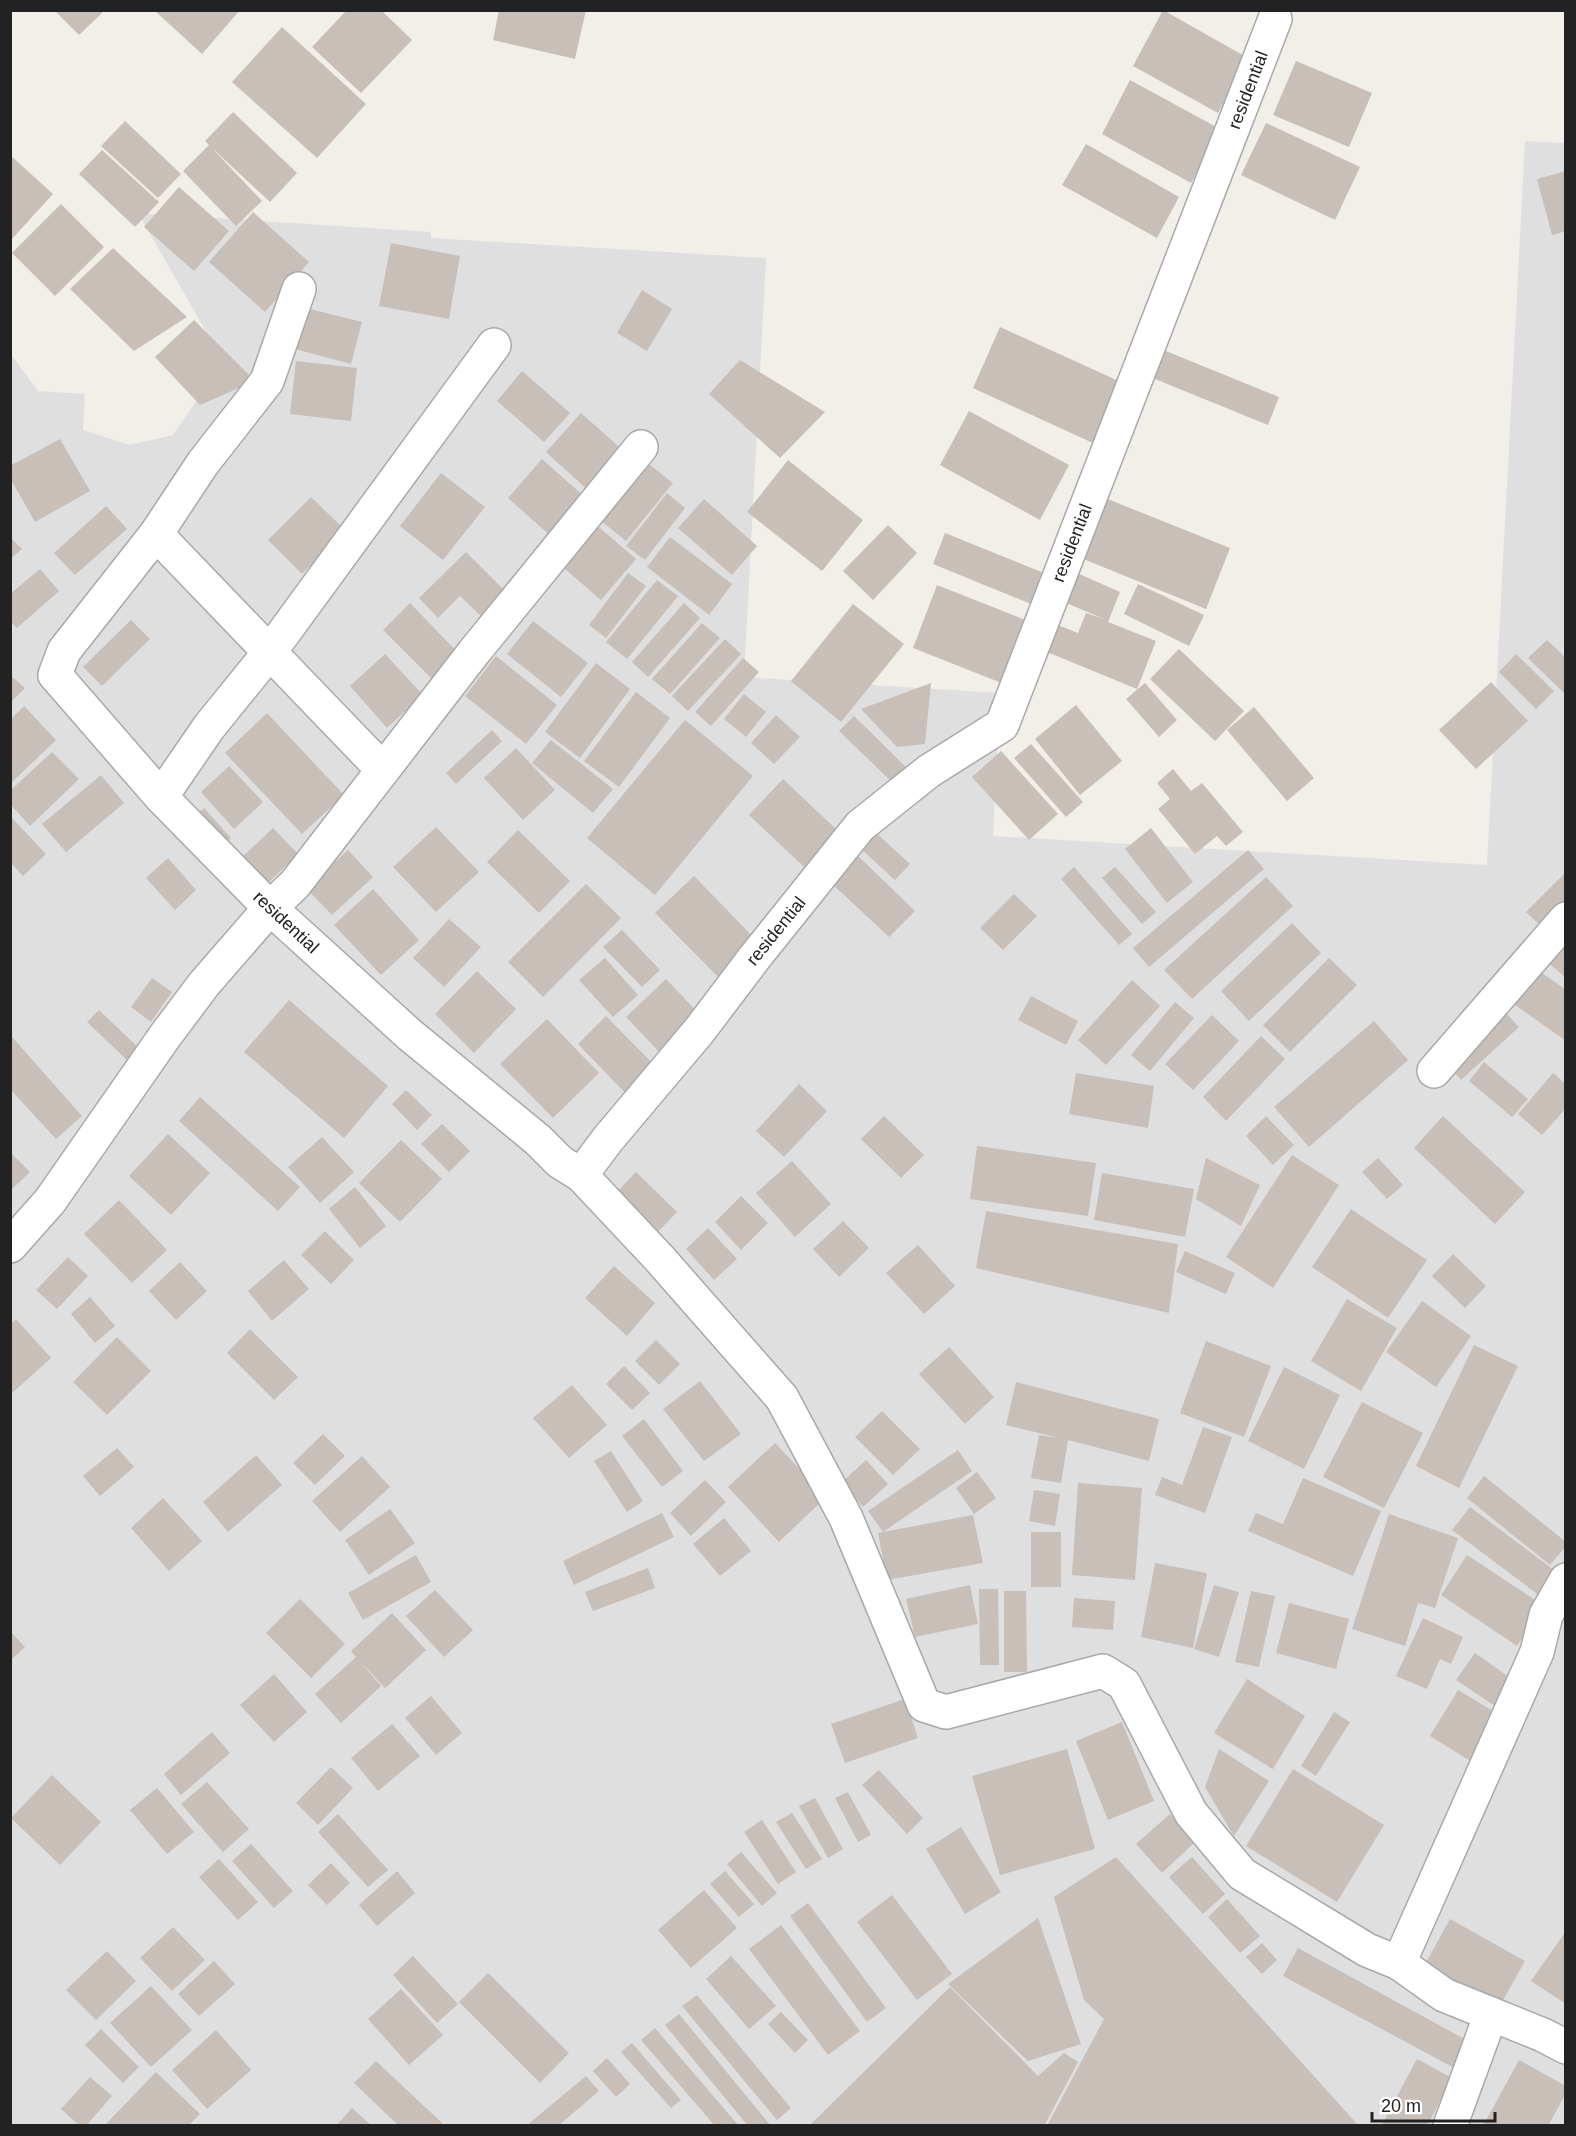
<svg xmlns="http://www.w3.org/2000/svg" width="1576" height="2136" viewBox="0 0 1576 2136" font-family="Arial,sans-serif">
	<style>
		.residential { fill: #e0dfdf }
		.building { fill: #c7bfb8 }
		.lines { fill: none; stroke-linecap: round; stroke-linejoin: round }
		.minor-casing { stroke: #a9a9a9; stroke-width: 36 }
		.minor { stroke: #fff; stroke-width: 33 }
		.labels { text-anchor: middle; stroke-width: 4.5; stroke-linejoin: round; paint-order: stroke }
		.street-label { font-size: 18px; fill: #222; stroke: #fff }
	</style>
	<rect width="100%" height="100%" fill="#f2efe9"/>
	<path class="residential" d="M1525,141L1565,143V2125H11L10,353L38,391L85,394L83,430L129,445L173,435L223,361L138,213L431,232V238L766,258L744,677L1000,693L993,836L1487,865Z"/>
	<g class="building">
		<path d="M54,10H101L103,12L79,35Z"/>
		<path d="M154,10H240L202,54Z"/>
		<path d="M347,10H381L412,40L361,93L312,47Z"/>
		<path d="M499,10H586L575,59L493,40Z"/>
		<path d="M1163,10L1248,58L1218,113L1133,66Z"/>
		<path d="M282,27L366,104L317,158L232,82Z"/>
		<path d="M1296,61L1372,93L1349,147L1273,115Z"/>
		<path d="M1130,80L1220,129L1191,183L1102,134Z"/>
		<path d="M233,112L297,173L270,202L211,147L262,201L236,226L183,171L209,145L205,141Z"/>
		<path d="M125,121L181,174L158,198L101,146Z"/>
		<path d="M1266,123L1360,167L1335,220L1241,175Z"/>
		<path d="M1086,144L1179,197L1157,238L1062,185Z"/>
		<path d="M102,150L159,202L135,227L79,174Z"/>
		<path d="M10,155L53,194L10,241Z"/>
		<path d="M1566,171V231L1552,235L1537,179Z"/>
		<path d="M179,187L229,231L194,271L144,227Z"/>
		<path d="M61,204L104,247L55,296L12,253Z"/>
		<path d="M253,212L309,262L265,312L209,262Z"/>
		<path d="M391,243L460,256L449,319L379,306Z"/>
		<path d="M113,248L187,317L134,351L70,289Z"/>
		<path d="M642,290L672,309L647,351L617,333Z"/>
		<path d="M306,308L362,322L351,364L295,349Z"/>
		<path d="M194,320L255,381L200,405L155,357Z"/>
		<path d="M1000,327L1123,383L1095,444L973,388Z"/>
		<path d="M1161,349L1279,397L1268,425L1150,377Z"/>
		<path d="M740,360L825,412L780,458L709,394Z"/>
		<path d="M296,361L357,368L351,421L290,414Z"/>
		<path d="M522,371L570,413L544,442L497,401Z"/>
		<path d="M969,411L1069,465L1040,520L940,465Z"/>
		<path d="M581,413L626,453L590,492L546,452Z"/>
		<path d="M60,439L90,491L35,522L10,478V466Z"/>
		<path d="M641,458L673,483L626,541L595,516Z"/>
		<path d="M542,459L587,499L553,538L508,498Z"/>
		<path d="M788,460L863,520L822,571L747,512Z"/>
		<path d="M441,473L485,507L443,560L400,526Z"/>
		<path d="M667,493L685,508L645,560L626,546Z"/>
		<path d="M311,497L345,530L302,574L268,540Z"/>
		<path d="M1105,498L1230,548L1206,609L1081,558Z"/>
		<path d="M704,499L757,546L732,575L678,528Z"/>
		<path d="M106,506L127,529L75,575L54,553Z"/>
		<path d="M593,522L636,559L601,600L558,563Z"/>
		<path d="M888,525L917,553L873,600L843,571Z"/>
		<path d="M945,533L1054,577L1041,608L933,564Z"/>
		<path d="M10,537L22,549L10,559Z"/>
		<path d="M670,537L732,584L709,615L647,567Z"/>
		<path d="M466,552L512,598L488,623L460,596L438,618L419,598Z"/>
		<path d="M40,569L59,591L17,628L10,621V594Z"/>
		<path d="M628,573L646,586L606,638L589,625Z"/>
		<path d="M1077,573L1120,592L1108,622L1156,641L1137,689L1047,652L1058,625L1078,633L1086,613L1104,619L1064,602Z"/>
		<path d="M657,580L678,596L627,659L606,642Z"/>
		<path d="M1138,584L1204,615L1189,646L1124,614Z"/>
		<path d="M937,585L1028,621L1004,684L913,648Z"/>
		<path d="M410,603L461,656L435,682L383,630Z"/>
		<path d="M684,603L700,618L648,677L632,662Z"/>
		<path d="M853,604L904,644L841,722L791,681Z"/>
		<path d="M131,620L150,639L102,686L83,667Z"/>
		<path d="M533,621L588,663L561,697L507,654Z"/>
		<path d="M702,623L720,638L670,694L652,679Z"/>
		<path d="M725,639L741,654L688,711L672,696Z"/>
		<path d="M1547,640L1566,658V695L1528,658Z"/>
		<path d="M1179,649L1244,711L1215,741L1150,679Z"/>
		<path d="M385,654L423,695L387,728L350,686Z"/>
		<path d="M1516,654L1554,691L1536,709L1499,672Z"/>
		<path d="M496,656L557,705L526,744L465,696Z"/>
		<path d="M743,658L759,672L711,726L695,712Z"/>
		<path d="M596,663L630,689L580,758L545,732Z"/>
		<path d="M10,675L25,688L10,703Z"/>
		<path d="M1491,682L1528,721L1476,769L1439,730Z"/>
		<path d="M931,683L925,744L897,747L861,709Z"/>
		<path d="M1145,683L1177,720L1159,737L1126,699Z"/>
		<path d="M636,692L670,718L619,787L584,761Z"/>
		<path d="M744,694L766,712L746,737L724,719Z"/>
		<path d="M1076,705L1122,761L1080,795L1035,739Z"/>
		<path d="M24,706L56,740L10,784V720Z"/>
		<path d="M1254,707L1314,778L1287,801L1227,730Z"/>
		<path d="M267,713L344,795L302,834L225,753Z"/>
		<path d="M776,715L800,737L774,764L751,743Z"/>
		<path d="M854,716L907,768L893,783L839,731Z"/>
		<path d="M685,720L753,776L655,895L587,838Z"/>
		<path d="M492,730L502,741L456,784L446,773Z"/>
		<path d="M551,740L613,789L593,813L532,763Z"/>
		<path d="M1031,744L1083,802L1066,817L1014,758Z"/>
		<path d="M516,748L555,790L523,820L484,778Z"/>
		<path d="M1001,751L1058,814L1029,840L972,777Z"/>
		<path d="M52,752L79,779L30,826L10,804V791Z"/>
		<path d="M229,766L263,802L234,829L201,792Z"/>
		<path d="M1173,769L1191,791L1202,783L1243,832L1226,846L1217,836L1195,854L1158,809L1170,799L1157,783Z"/>
		<path d="M101,775L124,803L66,852L42,824Z"/>
		<path d="M783,779L838,831L804,867L749,815Z"/>
		<path d="M204,808L231,838L215,851L189,821Z"/>
		<path d="M10,816L46,854L23,876L10,862Z"/>
		<path d="M436,827L479,872L436,912L393,867Z"/>
		<path d="M273,828L298,854L264,887L239,860Z"/>
		<path d="M1151,828L1193,882L1167,903L1125,849Z"/>
		<path d="M518,830L570,881L539,913L487,862Z"/>
		<path d="M874,831L910,864L895,880L859,847Z"/>
		<path d="M348,850L373,877L332,915L306,888Z"/>
		<path d="M1248,850L1264,869L1149,967L1133,948Z"/>
		<path d="M854,852L915,911L889,937L828,880Z"/>
		<path d="M168,858L196,890L175,910L146,878Z"/>
		<path d="M1074,867L1132,934L1119,945L1061,879Z"/>
		<path d="M1115,867L1156,912L1142,924L1102,878Z"/>
		<path d="M1566,872V909L1545,930L1526,912Z"/>
		<path d="M694,876L756,940L718,977L655,913Z"/>
		<path d="M1266,877L1293,906L1192,999L1164,970Z"/>
		<path d="M586,884L621,918L543,997L508,962Z"/>
		<path d="M373,889L419,940L381,975L334,925Z"/>
		<path d="M1014,894L1037,916L1003,950L980,928Z"/>
		<path d="M449,919L481,947L444,987L413,958Z"/>
		<path d="M1292,923L1321,953L1249,1021L1221,991Z"/>
		<path d="M622,930L660,970L642,987L603,947Z"/>
		<path d="M1566,935V978L1544,959Z"/>
		<path d="M605,958L638,995L613,1017L579,980Z"/>
		<path d="M1329,958L1357,985L1290,1052L1263,1025Z"/>
		<path d="M1532,966L1566,990V1041L1508,1000Z"/>
		<path d="M477,971L516,1009L474,1053L435,1014Z"/>
		<path d="M152,978L172,992L151,1022L131,1007Z"/>
		<path d="M666,979L702,1017L662,1055L626,1017Z"/>
		<path d="M1132,980L1160,1006L1106,1065L1078,1040Z"/>
		<path d="M1031,996L1078,1021L1066,1045L1018,1020Z"/>
		<path d="M289,1000L388,1086L344,1138L244,1052Z"/>
		<path d="M1175,1002L1194,1018L1150,1071L1131,1055Z"/>
		<path d="M99,1010L142,1051L130,1063L87,1022Z"/>
		<path d="M1505,1012L1519,1027L1461,1080L1447,1065Z"/>
		<path d="M1212,1015L1239,1041L1193,1090L1165,1064Z"/>
		<path d="M606,1016L660,1071L631,1099L578,1044Z"/>
		<path d="M547,1019L599,1073L553,1118L500,1064Z"/>
		<path d="M1374,1021L1408,1060L1309,1147L1274,1107Z"/>
		<path d="M1261,1036L1285,1059L1226,1121L1203,1097Z"/>
		<path d="M12,1037L82,1116L56,1139L10,1089Z"/>
		<path d="M1484,1062L1528,1099L1512,1117L1469,1081Z"/>
		<path d="M1076,1073L1154,1086L1148,1128L1069,1114Z"/>
		<path d="M1553,1073L1566,1084V1108L1542,1135L1518,1114Z"/>
		<path d="M799,1084L827,1111L784,1157L756,1131Z"/>
		<path d="M406,1090L432,1115L417,1130L392,1104Z"/>
		<path d="M200,1097L300,1187L278,1211L179,1121Z"/>
		<path d="M884,1116L924,1155L901,1178L861,1139Z"/>
		<path d="M1266,1116L1294,1145L1273,1165L1246,1136Z"/>
		<path d="M1443,1116L1525,1192L1495,1224L1414,1148Z"/>
		<path d="M442,1124L470,1151L449,1172L421,1144Z"/>
		<path d="M168,1134L210,1173L171,1215L129,1176Z"/>
		<path d="M322,1137L354,1172L320,1203L288,1167Z"/>
		<path d="M401,1140L442,1179L400,1222L359,1183Z"/>
		<path d="M977,1146L1096,1163L1088,1216L970,1199Z"/>
		<path d="M10,1152L30,1172L10,1191Z"/>
		<path d="M1292,1155L1339,1185L1273,1288L1226,1257Z"/>
		<path d="M1206,1158L1260,1185L1241,1226L1196,1199Z"/>
		<path d="M1378,1158L1403,1185L1387,1199L1362,1172Z"/>
		<path d="M792,1161L831,1204L795,1237L756,1193Z"/>
		<path d="M636,1172L677,1212L652,1238L611,1198Z"/>
		<path d="M1102,1173L1194,1189L1185,1237L1094,1220Z"/>
		<path d="M355,1187L386,1226L360,1248L329,1209Z"/>
		<path d="M741,1196L768,1223L741,1250L715,1222Z"/>
		<path d="M119,1200L167,1250L132,1283L84,1234Z"/>
		<path d="M1351,1209L1427,1260L1388,1318L1312,1267Z"/>
		<path d="M986,1211L1178,1244L1169,1313L976,1268Z"/>
		<path d="M843,1221L869,1248L839,1277L813,1249Z"/>
		<path d="M708,1228L737,1259L714,1280L686,1249Z"/>
		<path d="M325,1231L354,1260L331,1284L301,1255Z"/>
		<path d="M918,1245L955,1286L924,1314L886,1273Z"/>
		<path d="M1185,1251L1235,1273L1226,1294L1176,1272Z"/>
		<path d="M1453,1254L1486,1286L1465,1308L1432,1276Z"/>
		<path d="M68,1257L88,1276L57,1309L36,1290Z"/>
		<path d="M284,1260L309,1289L272,1321L248,1291Z"/>
		<path d="M180,1262L207,1291L176,1320L149,1291Z"/>
		<path d="M614,1266L655,1303L627,1336L585,1298Z"/>
		<path d="M90,1297L115,1326L95,1343L71,1314Z"/>
		<path d="M1347,1299L1397,1328L1361,1391L1311,1361Z"/>
		<path d="M1422,1301L1471,1336L1436,1387L1386,1352Z"/>
		<path d="M16,1319L51,1358L10,1395V1324Z"/>
		<path d="M250,1329L298,1377L274,1400L227,1353Z"/>
		<path d="M117,1337L151,1371L107,1415L73,1382Z"/>
		<path d="M656,1340L680,1364L659,1385L635,1361Z"/>
		<path d="M1206,1341L1271,1366L1244,1437L1180,1413Z"/>
		<path d="M1474,1345L1518,1366L1459,1488L1416,1466Z"/>
		<path d="M949,1347L994,1397L965,1424L919,1374Z"/>
		<path d="M624,1366L650,1393L632,1410L606,1384Z"/>
		<path d="M1284,1367L1340,1395L1304,1469L1248,1441Z"/>
		<path d="M700,1381L741,1434L704,1461L663,1409Z"/>
		<path d="M1016,1382L1159,1419L1149,1461L1068,1440L1061,1483L1031,1478L1039,1435L1060,1438L1006,1425Z"/>
		<path d="M572,1385L607,1425L569,1458L533,1418Z"/>
		<path d="M1362,1402L1423,1433L1384,1508L1323,1477Z"/>
		<path d="M882,1411L920,1449L893,1475L855,1437Z"/>
		<path d="M644,1419L683,1471L662,1487L622,1436Z"/>
		<path d="M1203,1427L1232,1437L1205,1513L1155,1495L1162,1477L1182,1485Z"/>
		<path d="M323,1434L345,1456L315,1485L293,1463Z"/>
		<path d="M775,1443L826,1497L779,1542L728,1487Z"/>
		<path d="M117,1448L134,1467L100,1496L83,1476Z"/>
		<path d="M958,1450L972,1471L883,1532L973,1515L983,1563L887,1580L878,1533L883,1532L868,1511Z"/>
		<path d="M611,1451L643,1501L627,1512L594,1461Z"/>
		<path d="M256,1455L282,1485L228,1532L203,1502Z"/>
		<path d="M362,1456L390,1487L340,1532L312,1501Z"/>
		<path d="M866,1460L888,1484L863,1507L841,1483Z"/>
		<path d="M977,1472L996,1498L974,1514L956,1488Z"/>
		<path d="M1484,1476L1566,1542V1546L1550,1565L1467,1498Z"/>
		<path d="M1303,1478L1381,1511L1353,1576L1248,1531L1256,1513L1283,1524Z"/>
		<path d="M705,1480L726,1502L691,1536L670,1513Z"/>
		<path d="M1078,1483L1142,1488L1135,1580L1072,1575Z"/>
		<path d="M1034,1490L1060,1494L1055,1526L1029,1521Z"/>
		<path d="M163,1498L202,1541L169,1571L131,1528Z"/>
		<path d="M1470,1507L1562,1576L1544,1599L1452,1530Z"/>
		<path d="M390,1509L415,1543L369,1575L345,1540Z"/>
		<path d="M662,1513L674,1537L574,1585L563,1561Z"/>
		<path d="M1389,1514L1458,1538L1435,1608L1418,1603L1405,1646L1352,1629Z"/>
		<path d="M724,1518L751,1551L720,1576L693,1544Z"/>
		<rect x="1031" y="1532" width="30" height="55"/>
		<path d="M416,1555L431,1582L363,1620L348,1593Z"/>
		<path d="M1467,1555L1544,1606L1517,1646L1441,1595Z"/>
		<path d="M1155,1563L1207,1573L1193,1648L1141,1637Z"/>
		<path d="M648,1568L655,1588L593,1611L585,1592Z"/>
		<path d="M970,1585L978,1624L915,1637L906,1599Z"/>
		<path d="M1214,1585L1239,1592L1219,1657L1194,1649Z"/>
		<path d="M979,1589H998L999,1665H980Z"/>
		<path d="M435,1590L473,1630L444,1657L406,1616Z"/>
		<path d="M1004,1591H1026L1027,1672H1004Z"/>
		<path d="M1251,1591L1275,1596L1259,1667L1235,1662Z"/>
		<path d="M1074,1598L1115,1601L1113,1630L1072,1627Z"/>
		<path d="M300,1599L345,1644L311,1678L266,1633Z"/>
		<path d="M1289,1603L1349,1619L1336,1669L1276,1653Z"/>
		<path d="M392,1613L426,1650L385,1688L357,1658L381,1686L341,1723L315,1694L356,1657L351,1651Z"/>
		<path d="M1423,1618L1463,1637L1451,1664L1440,1659L1427,1689L1396,1676Z"/>
		<path d="M10,1631L25,1647L10,1661Z"/>
		<path d="M1475,1653L1519,1684L1501,1710L1456,1680Z"/>
		<path d="M274,1674L307,1712L274,1742L240,1705Z"/>
		<path d="M1247,1679L1305,1716L1273,1769L1214,1733Z"/>
		<path d="M1458,1690L1503,1717L1475,1764L1430,1736Z"/>
		<path d="M431,1696L462,1733L436,1755L405,1718Z"/>
		<path d="M905,1699L918,1738L845,1763L831,1724Z"/>
		<path d="M1334,1712L1350,1722L1316,1776L1301,1766Z"/>
		<path d="M1122,1722L1154,1801L1108,1820L1076,1741Z"/>
		<path d="M392,1724L420,1756L378,1791L351,1758Z"/>
		<path d="M212,1732L230,1753L181,1795L164,1774Z"/>
		<path d="M1067,1749L1095,1849L1000,1875L972,1776Z"/>
		<path d="M1219,1749L1269,1781L1234,1836L1205,1787Z"/>
		<path d="M331,1767L353,1788L318,1825L296,1803Z"/>
		<path d="M1293,1769L1384,1825L1337,1902L1246,1846Z"/>
		<path d="M879,1770L923,1818L907,1834L862,1785Z"/>
		<path d="M52,1775L101,1822L60,1865L11,1818Z"/>
		<path d="M207,1782L249,1829L223,1852L181,1804Z"/>
		<path d="M157,1788L194,1832L167,1854L130,1810Z"/>
		<path d="M848,1792L871,1835L858,1842L835,1798Z"/>
		<path d="M815,1798L843,1849L828,1858L799,1806Z"/>
		<path d="M792,1813L822,1859L806,1869L776,1822Z"/>
		<path d="M338,1814L388,1870L368,1887L318,1832Z"/>
		<path d="M1170,1814L1195,1842L1162,1873L1136,1844Z"/>
		<path d="M762,1820L796,1872L778,1884L744,1832Z"/>
		<path d="M961,1827L1001,1892L965,1914L926,1849Z"/>
		<path d="M251,1844L293,1891L274,1908L232,1861Z"/>
		<path d="M741,1852L777,1893L762,1906L727,1864Z"/>
		<path d="M1116,1857L1359,2126H1047L1104,2019L1084,2000L1054,1897Z"/>
		<path d="M1192,1857L1225,1894L1203,1914L1169,1877Z"/>
		<path d="M219,1859L258,1902L238,1920L199,1877Z"/>
		<path d="M331,1863L350,1883L327,1905L308,1885Z"/>
		<path d="M397,1871L415,1893L377,1926L359,1905Z"/>
		<path d="M725,1871L754,1904L739,1917L710,1884Z"/>
		<path d="M704,1890L737,1928L691,1968L658,1930Z"/>
		<path d="M892,1895L952,1974L917,2000L857,1922Z"/>
		<path d="M1227,1899L1260,1936L1240,1953L1208,1917Z"/>
		<path d="M808,1903L886,2008L867,2022L790,1916Z"/>
		<path d="M1038,1918L1081,2044L1028,2061L948,1984Z"/>
		<path d="M1450,1919L1525,1961L1498,2009L1423,1968Z"/>
		<path d="M781,1925L860,2031L828,2055L749,1949Z"/>
		<path d="M173,1927L205,1960L172,1991L140,1958Z"/>
		<path d="M1566,1931V2004L1531,1981Z"/>
		<path d="M1262,1943L1277,1960L1262,1974L1246,1957Z"/>
		<path d="M1298,1948L1470,2042L1456,2069L1283,1976Z"/>
		<path d="M107,1951L136,1981L96,2020L66,1990Z"/>
		<path d="M413,1956L458,2004L437,2023L393,1975Z"/>
		<path d="M731,1956L776,2006L749,2029L706,1979Z"/>
		<path d="M214,1961L235,1984L199,2016L178,1994Z"/>
		<path d="M488,1973L569,2053L540,2083L459,2002Z"/>
		<path d="M151,1986L192,2030L151,2067L110,2023Z"/>
		<path d="M950,1987L1038,2076L1064,2053L1078,2062L1044,2126H809Z"/>
		<path d="M401,1989L443,2035L409,2065L368,2019Z"/>
		<path d="M697,1995L791,2108L777,2120L682,2006Z"/>
		<path d="M781,2012L808,2040L795,2053L768,2024Z"/>
		<path d="M679,2014L771,2126H748L665,2025Z"/>
		<path d="M655,2028L739,2126H715L641,2040Z"/>
		<path d="M101,2029L139,2067L123,2083L85,2045Z"/>
		<path d="M216,2030L251,2070L207,2109L172,2070Z"/>
		<path d="M632,2043L681,2100L671,2108L621,2052Z"/>
		<path d="M607,2058L630,2084L616,2097L593,2071Z"/>
		<path d="M1417,2059L1452,2078L1427,2126H1381Z"/>
		<path d="M1519,2060L1566,2086V2093L1548,2126H1483Z"/>
		<path d="M376,2061L442,2123L440,2126H399L354,2083Z"/>
		<path d="M156,2072L200,2114L188,2126H104Z"/>
		<path d="M586,2076L599,2091L558,2126H526Z"/>
		<path d="M90,2077L112,2096L86,2126H80L61,2109Z"/>
		<path d="M352,2108L372,2126H336Z"/>
	</g>
	<g class="lines">
		<g class="minor-casing">
			<g id="minor">
				<path d="M299,289L267,381L203,463L156,534L64,651L55,675L161,797L270,908L410,1035L538,1140L560,1162L581,1175L659,1258L782,1398L846,1518L924,1705L946,1712L1103,1671L1124,1684L1191,1813L1242,1874L1367,1950L1399,1963L1444,1995L1491,2014L1450,2126"/>
				<path d="M156,534L383,770"/>
				<path d="M161,797L209,727L269,653L494,345"/>
				<path d="M1434,1071L1566,919"/>
				<path d="M581,1175L608,1139L699,1031L755,957L860,826L929,771L1002,725L1275,19"/>
				<path d="M10,1246L50,1201L165,1036L204,984L270,908L295,884L474,652L641,447"/>
				<path d="M1399,1963L1537,1652L1546,1615L1566,1580"/>
				<path d="M1491,2014L1543,2035L1566,2047"/>
			</g>
		</g>
		<use href="#minor" class="minor"/>
	</g>
	<g class="labels">
		<g class="street-label">
			<text transform="translate(1248 90) rotate(-69)" y="6">residential</text>
			<text transform="translate(1072 543) rotate(-69)" y="6">residential</text>
			<text transform="translate(286 922) rotate(43)" y="6">residential</text>
			<text transform="translate(776 931) rotate(-51)" y="6">residential</text>
		</g>
	</g>
	<rect width="1576" height="2136" fill="none" stroke="#222222" stroke-width="24"/>
	<path d="M1372 2112v9h123v-9" fill="none" stroke="#222222" stroke-width="3"/>
	<text x="1381" y="2112" font-size="18" fill="#222222" stroke="#ffffff" stroke-width="4.5" paint-order="stroke">20 m</text>
</svg>
